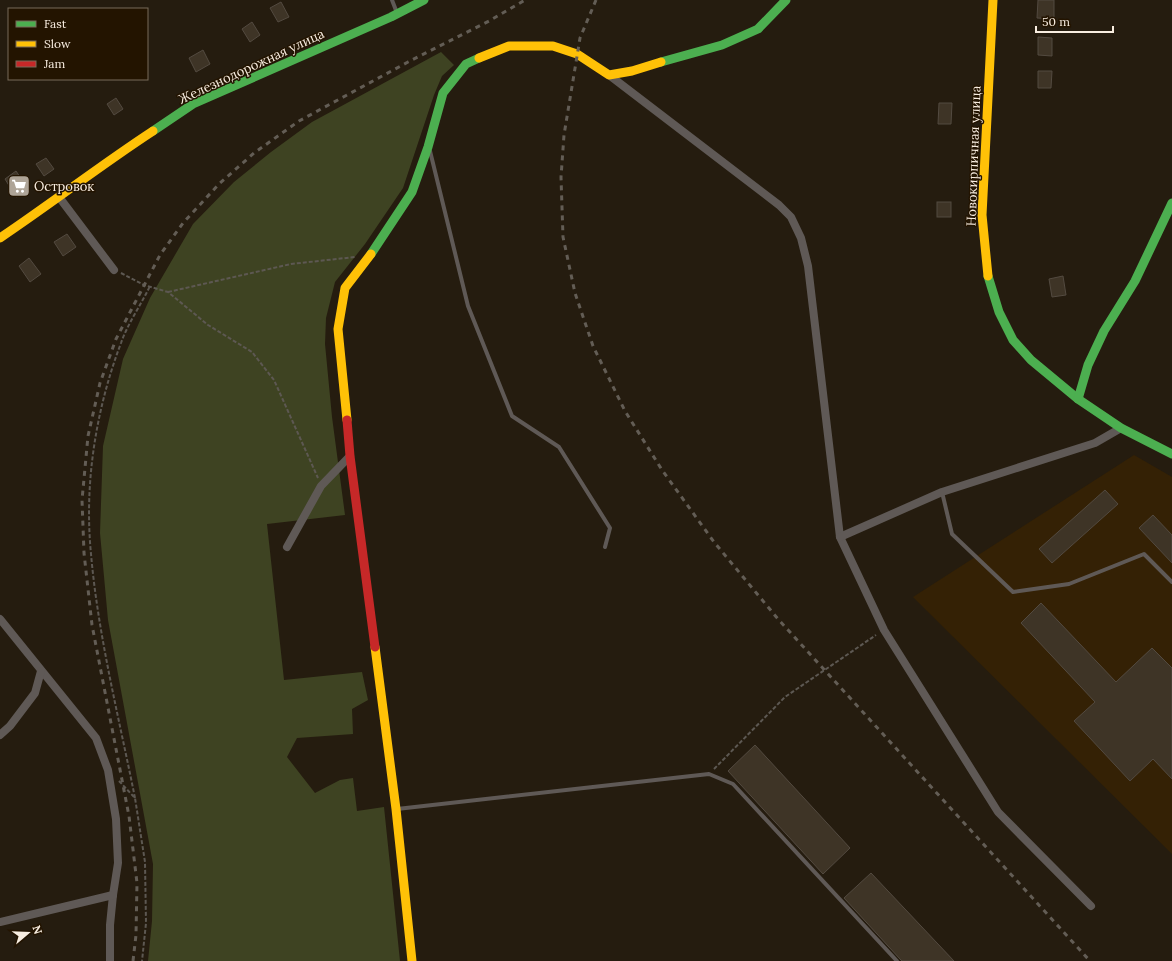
<svg xmlns="http://www.w3.org/2000/svg" width="1172" height="961" viewBox="0 0 1172 961" font-family="Lora,serif">
	<style>
		.built { fill: #342105 }
		.green { fill: #3e4322 }
		.building { fill: #3e3426; stroke: #534a40 }
		.lines { fill: none; stroke-linecap: round; stroke-linejoin: round }
		.path { stroke: #5d5852; stroke-width: 2; stroke-dasharray: 4 2; stroke-linecap: butt }
		.lane { stroke: #5f5956; stroke-width: 4 }
		.street { stroke: #5f5956; stroke-width: 8 }
		.fast { stroke: #4caf50; stroke-width: 9 }
		.slow { stroke: #ffc107; stroke-width: 9 }
		.jam { stroke: #c62828; stroke-width: 9 }
		.rail { stroke: #635d55; stroke-width: 3; stroke-dasharray: 5 5; stroke-linecap: butt }
		.labels { text-anchor: middle; stroke-width: 3; stroke-linejoin: round; paint-order: stroke }
		.street-label { font-size: 13px; fill: #f8ede0; stroke: #231400 }
		.poi-label { font-size: 13px; fill: #f8ede0; stroke: #231400; text-anchor: start }
	</style>
	<rect width="100%" height="100%" fill="#251c0f"/>
	<path class="built" d="M1134,455L1172,477V854L913,597Z"/>
	<path class="green" d="M441,52L454,65L442,76L434,95L403,188L365,244L335,282L326,318L325,344L332,417L345,515L267,524L284,680L362,672L368,700L352,709L353,734L297,738L287,757L315,793L340,780L353,778L357,811L384,807L400,961H148L152,921L153,864L108,620L100,533L103,446L123,359L150,298L193,224L234,182L271,152L312,122Z"/>
	<g class="building">
		<path d="M1038,0H1054V19L1037,18Z"/>
		<path d="M281,2L289,17L278,22L270,8Z"/>
		<path d="M252,22L260,35L250,42L242,29Z"/>
		<path d="M1038,37L1052,38V56L1038,55Z"/>
		<path d="M203,50L210,64L196,72L189,58Z"/>
		<path d="M1038,71H1052L1051,88H1038Z"/>
		<path d="M116,98L123,109L114,115L107,104Z"/>
		<path d="M939,103H952L951,124H938Z"/>
		<path d="M46,158L54,169L44,176L36,164Z"/>
		<path d="M16,171L28,189L16,197L5,179Z"/>
		<rect x="937" y="202" width="14" height="15"/>
		<path d="M67,234L76,247L63,256L54,242Z"/>
		<path d="M29,258L41,274L30,282L19,266Z"/>
		<path d="M1063,276L1066,295L1052,297L1049,279Z"/>
		<path d="M1105,490L1118,504L1052,563L1039,549Z"/>
		<path d="M1153,515L1172,535V563L1139,528Z"/>
		<path d="M1041,603L1116,682L1152,648L1172,668V779L1153,759L1130,781L1074,721L1095,702L1021,623Z"/>
		<path d="M755,745L850,848L823,874L728,771Z"/>
		<path d="M871,873L954,961H902L900,959L844,898Z"/>
	</g>
	<g class="lines">
		<g class="path">
			<path d="M121,273L144,285L168,292L208,325L252,352L274,380L318,478"/>
			<path d="M168,292L291,264L355,257"/>
			<path d="M714,769L785,697L876,635"/>
			<path d="M119,781L135,798L145,862L146,923L142,961"/>
			<path d="M135,798C119,718 98,635 91,554C84,483 96,409 121,343C128,323 141,305 150,286"/>
		</g>
		<g class="lane">
			<path d="M392,0L397,13"/>
			<path d="M430,151L468,306L512,416L559,447L610,528L605,547"/>
			<path d="M942,492L952,534L1013,592L1069,584L1144,554L1172,582"/>
			<path d="M397,809L709,774L733,784L897,961"/>
		</g>
		<g class="street">
			<path d="M609,75L779,205L791,217L801,238L808,266L840,537L884,630L998,812L1091,906"/>
			<path d="M59,197L114,270"/>
			<path d="M840,537L942,492L1095,443L1121,428"/>
			<path d="M287,547L321,486L350,456"/>
			<path d="M0,619L96,738L108,770L116,819L118,863L113,895L110,925V961"/>
			<path d="M0,735L10,726L35,693L41,671"/>
			<path d="M0,922L113,895"/>
		</g>
		<g class="fast">
			<path d="M661,62L722,45L758,29L786,0"/>
			<path d="M153,131L193,104L391,17L424,0"/>
			<path d="M371,254L412,192L428,147L443,93L466,64L479,58"/>
			<path d="M988,276L999,312L1013,340L1031,360L1078,399L1121,428L1172,454"/>
			<path d="M1078,399L1088,365L1104,331L1135,281L1172,203"/>
		</g>
		<g class="slow">
			<path d="M479,58L509,46H553L577,54L609,75L632,71L661,62"/>
			<path d="M0,238C52,203 101,165 153,131"/>
			<path d="M988,276L982,215L993,0"/>
			<path d="M347,420L338,329L345,288L371,254"/>
			<path d="M375,647L396,809L412,961"/>
		</g>
		<path class="jam" d="M347,420L350,456L375,647"/>
		<g class="rail">
			<path d="M596,0L580,38L564,135L561,177L563,237L575,293L593,346L625,411L662,470L714,542L778,619L1090,961"/>
			<path d="M133,961L136,935L137,883L129,816L92,625L84,553L82,500L88,436L100,383L116,339L160,255L183,223L219,184L254,153L299,121L408,62L489,21L525,0"/>
		</g>
	</g>
	<defs>
		<g id="supermarket-square" transform="scale(1.15)"><rect x="-9" y="-9" width="18" height="18" rx="4" fill="#aea497" stroke="#231400"/><path d="M-6-5.5h2.5l.6 2H6L4.5 2H-2.5L-4.4-4H-6ZM-1.5 3.2a1.3 1.3 0 1 0 .1 0ZM3 3.2a1.3 1.3 0 1 0 .1 0Z" fill="#fff"/></g>
	</defs>
	<g fill-rule="evenodd">
		<use href="#supermarket-square" x="19" y="186"/>
	</g>
	<g class="labels">
		<g class="street-label">
			<text transform="translate(251 66) rotate(-25)" y="5">Железнодорожная улица</text>
			<text transform="translate(973 156) rotate(-88)" y="5">Новокирпичная улица</text>
		</g>
		<g class="poi-label">
			<text x="34" y="191">Островок</text>
		</g>
	</g>
	<rect x="8" y="8" width="140" height="72" fill="#231400" stroke="#786b5a"/>
	<rect x="16" y="21" width="20" height="6" fill="#4caf50" stroke="#786b5a"/>
	<text x="44" y="28" font-size="12" fill="#f8ede0">Fast</text>
	<rect x="16" y="41" width="20" height="6" fill="#ffc107" stroke="#786b5a"/>
	<text x="44" y="48" font-size="12" fill="#f8ede0">Slow</text>
	<rect x="16" y="61" width="20" height="6" fill="#c62828" stroke="#786b5a"/>
	<text x="44" y="68" font-size="12" fill="#f8ede0">Jam</text>
	<g transform="translate(28 933) rotate(71)" stroke="#231400" stroke-width="3" paint-order="stroke">
	<path d="M0-3L7 15L0 10L-7 15Z" fill="#f8ede0"/>
	<text y="-6" font-size="11" font-weight="bold" text-anchor="middle" fill="#f8ede0">N</text>
	</g>
	<path d="M1036 26v6h77v-6" fill="none" stroke="#f8ede0" stroke-width="2"/>
	<text x="1042" y="26" font-size="12" fill="#f8ede0" stroke="#231400" stroke-width="3" paint-order="stroke">50 m</text>
</svg>
